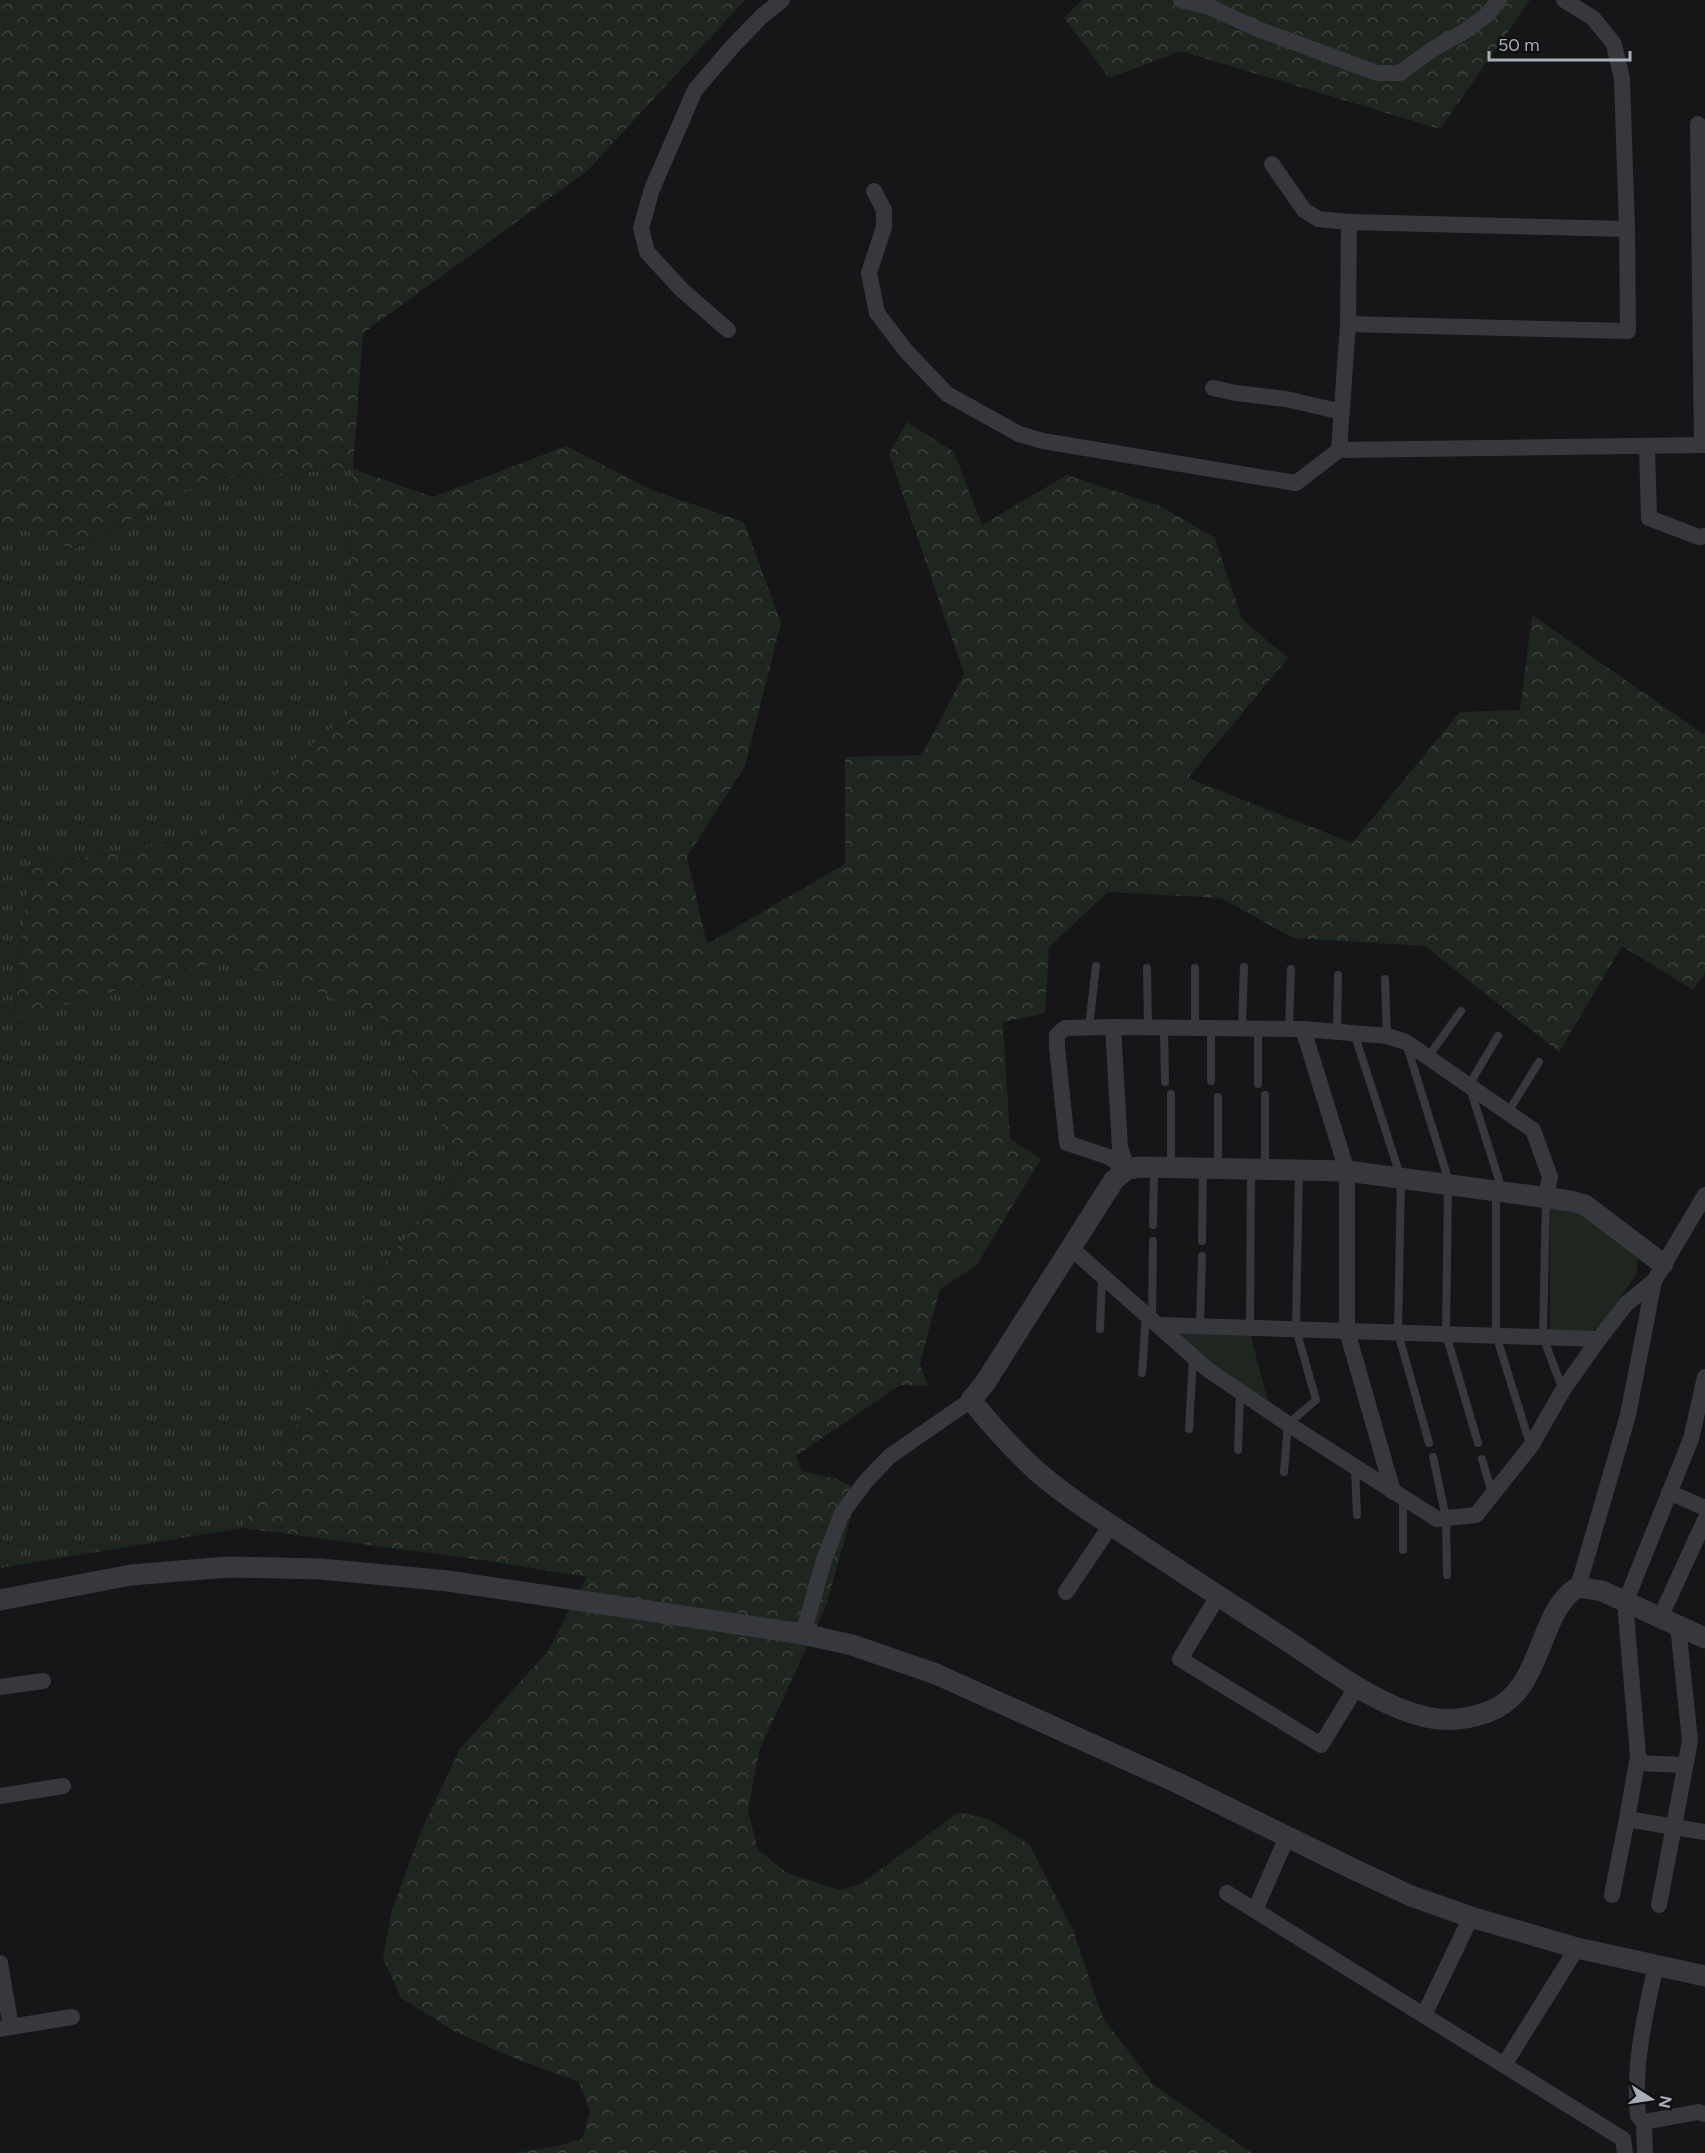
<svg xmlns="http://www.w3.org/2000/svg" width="1705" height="2153" viewBox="0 0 1705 2153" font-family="Figtree,sans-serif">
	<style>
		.grass { fill: url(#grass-tufts) }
		.forest { fill: url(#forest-crowns) }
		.park { fill: #1e261f }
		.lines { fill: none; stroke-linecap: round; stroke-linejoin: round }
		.service { stroke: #37383d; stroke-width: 8 }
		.minor { stroke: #37383d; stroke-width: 16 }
		.tertiary { stroke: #37383d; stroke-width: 21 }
	</style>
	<defs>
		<pattern id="grass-tufts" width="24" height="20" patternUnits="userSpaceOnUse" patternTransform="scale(1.5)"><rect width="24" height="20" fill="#1e261f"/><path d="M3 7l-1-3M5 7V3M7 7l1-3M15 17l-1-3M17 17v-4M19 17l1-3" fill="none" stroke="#3c433d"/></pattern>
		<pattern id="forest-crowns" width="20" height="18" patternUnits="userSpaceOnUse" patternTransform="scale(1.5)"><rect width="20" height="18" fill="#1e261f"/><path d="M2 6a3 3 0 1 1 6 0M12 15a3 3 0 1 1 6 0" fill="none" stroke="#3c433d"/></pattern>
	</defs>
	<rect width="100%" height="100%" fill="#161618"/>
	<path class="grass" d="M353,469L348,714L202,838L29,866L14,1018L232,957L384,1019L465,1169L380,1268L242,1528L0,1568V529L12,525L74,549L210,479Z"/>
	<g class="forest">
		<path d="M0,0H745L587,171L363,333L353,469L433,497L566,446L652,490L744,522L781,623L745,766L687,857L707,944L845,864V757L922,755L964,674L889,454L907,422L954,452L982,525L1067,475L1160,506L1215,538L1242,619L1288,658L1188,778L1352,843L1460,712L1520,710L1532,615L1703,734L1705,732V973L1693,990L1622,946L1559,1052L1425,946L1293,938L1221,898L1108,892L1049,947L1045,1013L1003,1022L1010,1139L1041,1159L976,1266L940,1289L920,1364L928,1386L900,1385L796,1456L802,1471L837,1479L850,1486L855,1502L827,1603L759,1751L748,1811L758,1850L787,1873L840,1890L861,1884L958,1812L989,1819L1029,1844L1073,1930L1103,2018L1154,2085L1252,2153H516L556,2146L582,2139L590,2112L579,2082L511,2057L454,2031L401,1998L383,1958L392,1910L421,1831L460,1749L548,1651L587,1577L489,1561L242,1528L380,1268L465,1169L384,1019L232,958L14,1019L29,866L202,838L348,714L353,469L210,479L74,549L12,526L0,529Z"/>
		<path d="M1082,0H1530L1440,129L1181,51L1109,78L1064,18Z"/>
	</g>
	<g class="park">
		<path d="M1550,1208L1578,1212L1637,1257V1273L1601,1325L1590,1332L1550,1330Z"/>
		<path d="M1182,1330L1250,1333L1268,1402L1210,1365L1181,1340Z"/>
	</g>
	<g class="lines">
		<g class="service">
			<path d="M1147,968L1148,1026"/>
			<path d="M1385,979L1387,1036"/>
			<path d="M1089,1027L1096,966"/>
			<path d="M1164,1027L1165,1082"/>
			<path d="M1195,1027V968"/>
			<path d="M1211,1028V1081"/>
			<path d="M1242,1028L1244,967"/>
			<path d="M1258,1028V1084"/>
			<path d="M1289,1029L1291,969"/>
			<path d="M1337,1032L1338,975"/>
			<path d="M1354,1033L1401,1178L1398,1333L1429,1443"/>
			<path d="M1498,1036L1469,1085L1499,1180L1496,1191V1335L1530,1444"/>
			<path d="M1407,1046L1446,1172L1448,1184L1446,1334L1478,1443"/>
			<path d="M1428,1057L1461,1011"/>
			<path d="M1265,1095V1169"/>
			<path d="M1218,1097V1168"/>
			<path d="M1508,1112L1539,1062"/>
			<path d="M1171,1167V1094"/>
			<path d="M1546,1198L1543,1337L1563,1390"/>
			<path d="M1153,1225L1154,1167"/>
			<path d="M1202,1241L1203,1169"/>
			<path d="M1152,1319L1153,1241"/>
			<path d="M1200,1326L1202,1256"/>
			<path d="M1250,1328L1251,1170"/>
			<path d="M1100,1329L1102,1278"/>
			<path d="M1142,1373L1146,1314"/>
			<path d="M1189,1429L1193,1358"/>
			<path d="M1238,1450L1240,1392"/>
			<path d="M1433,1457L1446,1518L1447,1575"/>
			<path d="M1482,1459L1492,1493"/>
			<path d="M1355,1468L1357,1515"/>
			<path d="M1284,1472L1288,1424L1316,1400L1296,1329L1299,1170"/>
			<path d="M1403,1498V1550"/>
		</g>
		<g class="minor">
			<path d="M1181,0L1210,7L1255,28L1377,73H1400L1433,49L1465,31L1488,14L1499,0"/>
			<path d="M1698,124L1702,445"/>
			<path d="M1272,164L1304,210L1318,219L1349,222"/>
			<path d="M874,191L884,210V227L869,273L877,313L906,351L947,394L1019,434L1043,441L1296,483L1339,450L1705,445"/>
			<path d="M1348,324L1628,331L1627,229"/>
			<path d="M728,330L682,290L647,252L641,228L652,189L695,90L732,47L761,17L782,0"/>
			<path d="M1213,388L1236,393L1286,399L1342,412"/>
			<path d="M1647,447L1649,518L1699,537L1705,536"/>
			<path d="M1339,450L1348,324L1349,222L1627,229L1622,79L1614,44L1593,18L1564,0"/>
			<path d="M1113,1027L1065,1028L1057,1035V1047L1067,1143L1109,1157L1127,1169"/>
			<path d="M1303,1029L1347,1171V1331L1393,1492"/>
			<path d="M1127,1169L1120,1147L1113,1027L1303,1029L1387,1036L1406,1042L1533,1130L1550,1177L1546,1197"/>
			<path d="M1071,1248L1207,1369L1288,1424L1437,1519L1476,1515L1531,1446L1563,1390L1599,1339L1626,1304L1654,1281"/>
			<path d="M1159,1325L1599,1339"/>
			<path d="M1705,1377L1691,1439L1625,1603L1638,1756L1627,1819L1705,1832"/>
			<path d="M1669,1492L1705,1508"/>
			<path d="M1578,1587L1628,1415L1654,1281L1705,1195"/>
			<path d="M1066,1592L1111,1525"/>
			<path d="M1218,1596L1180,1659L1321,1745L1357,1686"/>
			<path d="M1660,1618L1705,1520"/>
			<path d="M803,1634L824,1560L842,1513L866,1481L890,1456L971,1400"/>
			<path d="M0,1687L43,1681"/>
			<path d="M1637,1763L1685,1765"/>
			<path d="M0,1796L63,1786"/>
			<path d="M1227,1893L1623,2139L1625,2153"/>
			<path d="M1612,1895L1627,1819"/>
			<path d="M1659,1905L1690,1741L1678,1626"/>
			<path d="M1255,1910L1287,1837"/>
			<path d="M0,1963L11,2027L0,2029"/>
			<path d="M1424,2015L1471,1917"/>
			<path d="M11,2027L72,2017"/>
			<path d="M1504,2065L1577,1948"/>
			<path d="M1644,2122L1638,2116C1633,2064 1645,2015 1656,1965"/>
			<path d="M1645,2153L1644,2122L1698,2112L1705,2114"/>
		</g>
		<g class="tertiary">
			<path d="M1663,1264L1585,1205L1571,1201L1347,1171L1140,1167L1127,1169L1114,1180L985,1383L971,1400C992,1426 1014,1451 1039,1473C1068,1498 1103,1520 1135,1541C1184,1574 1234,1606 1283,1638C1326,1666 1376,1706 1426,1717C1447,1722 1468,1719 1488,1712C1545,1691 1536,1612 1578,1587L1602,1591L1705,1638"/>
			<path d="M0,1600L131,1575L228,1567L321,1569L448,1581L803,1634L852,1645L936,1674L1178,1783L1351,1868L1411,1896L1471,1917L1577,1948L1705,1976"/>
		</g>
	</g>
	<g transform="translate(1651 2099) rotate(102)" stroke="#111113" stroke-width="4.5" paint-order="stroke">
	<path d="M0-4.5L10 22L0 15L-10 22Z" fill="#a8adb8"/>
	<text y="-9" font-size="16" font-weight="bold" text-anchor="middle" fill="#a8adb8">N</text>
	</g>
	<path d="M1489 51v9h141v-9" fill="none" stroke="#a8adb8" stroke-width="3"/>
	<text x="1498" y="51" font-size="18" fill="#a8adb8" stroke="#111113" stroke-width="4.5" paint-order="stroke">50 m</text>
</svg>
